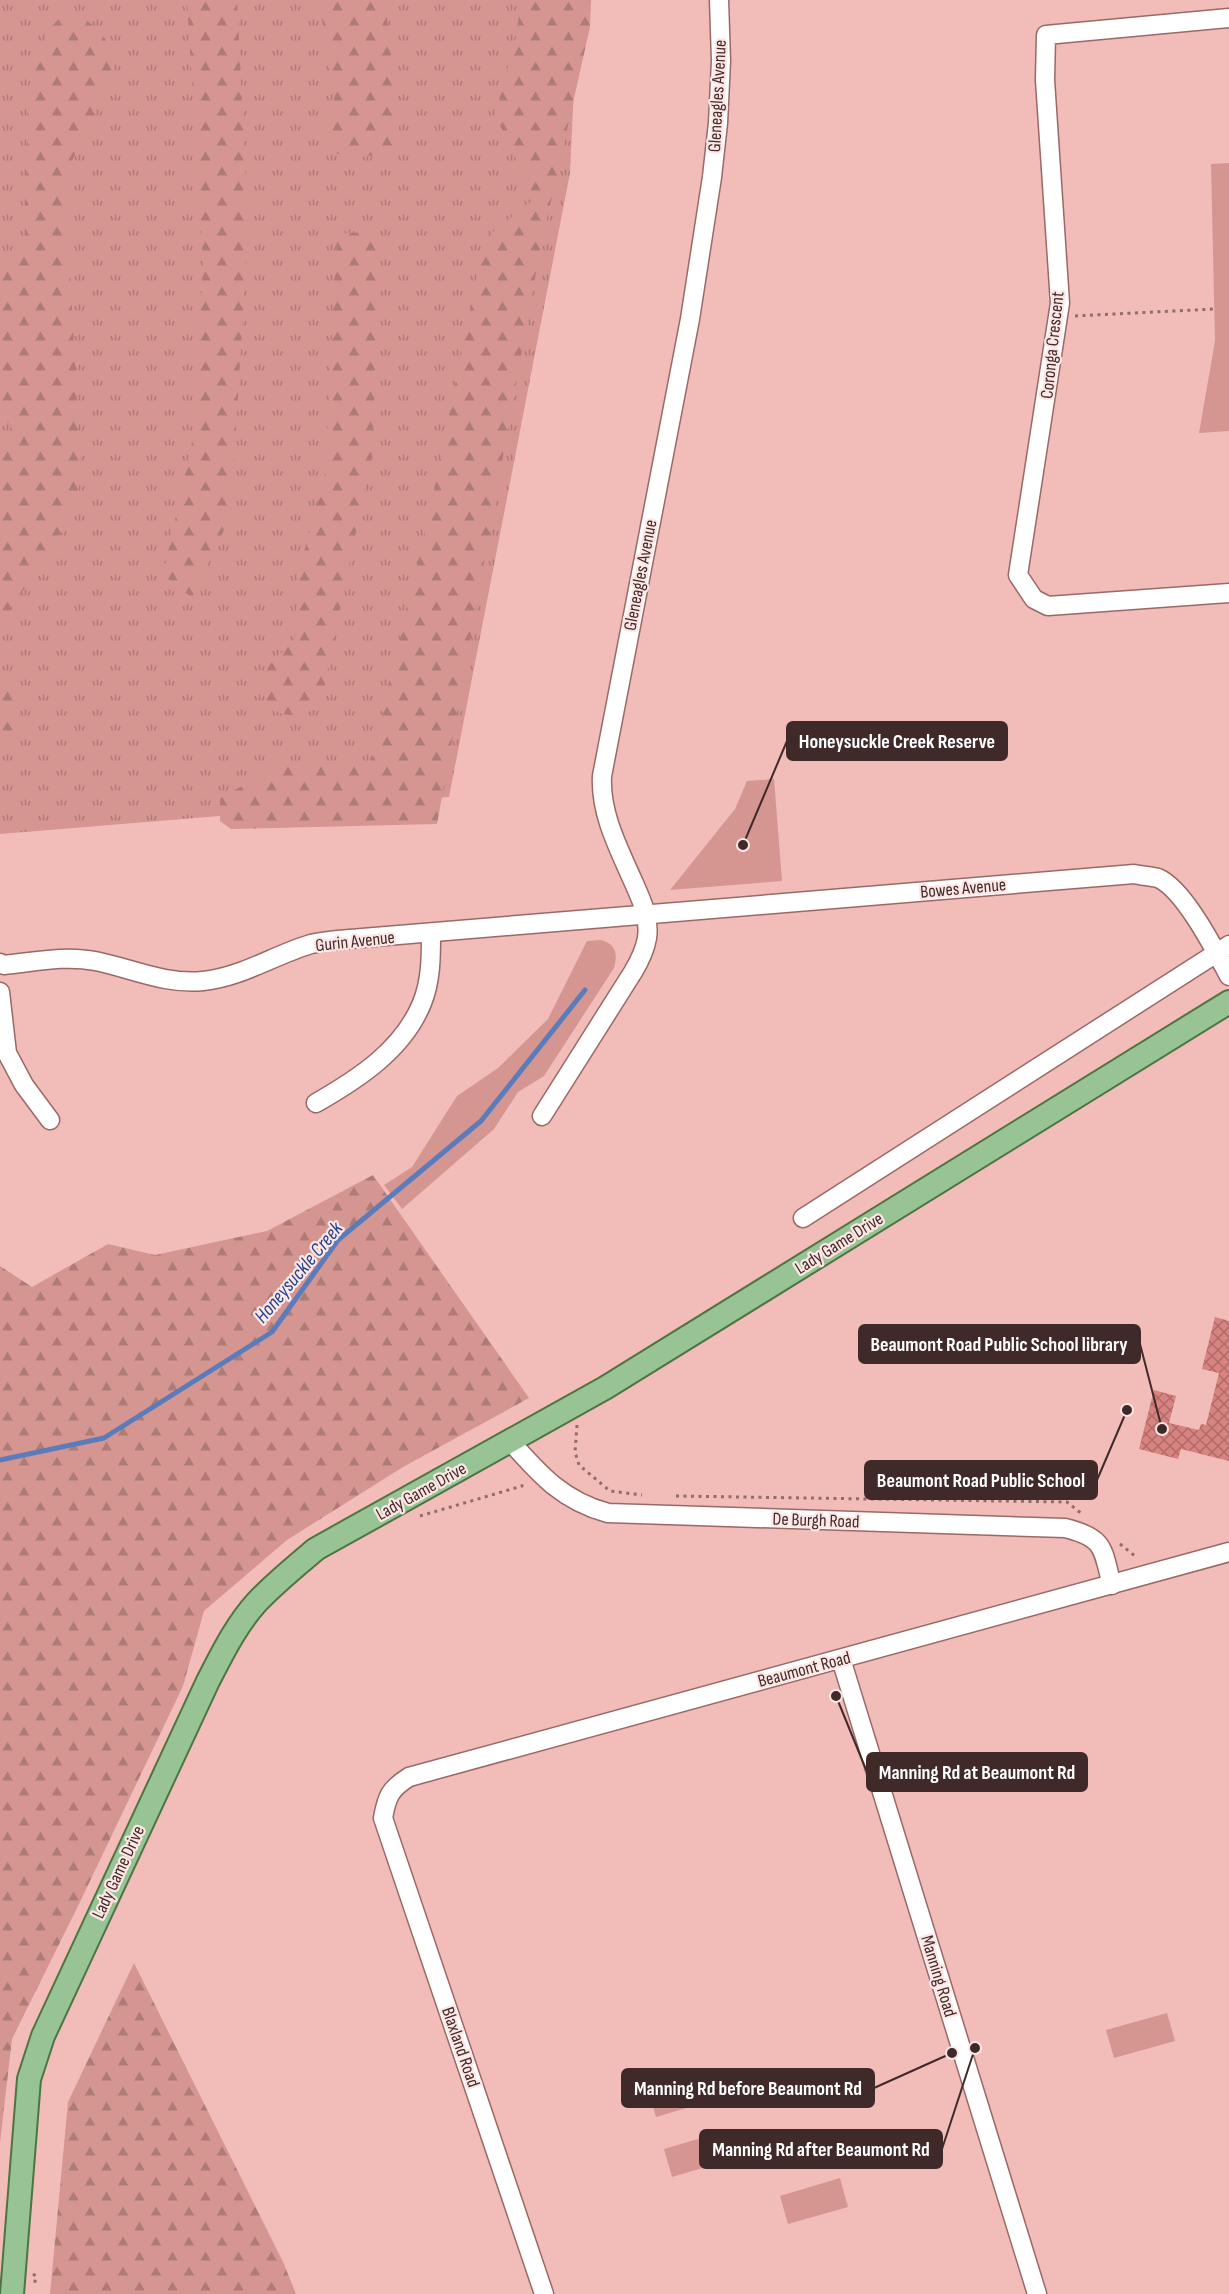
<svg xmlns="http://www.w3.org/2000/svg" width="1229" height="2294" viewBox="0 0 1229 2294" font-family="'Sofia Sans Condensed',sans-serif">
	<style>
		.grass { fill: url(#grass-tufts) }
		.forest { fill: url(#forest-firs) }
		.park { fill: #d59692 }
		.lines { fill: none; stroke-linecap: round; stroke-linejoin: round }
		.stream { stroke: #5b7cbb; stroke-width: 5 }
		.building { fill: url(#building-cross-hatch) }
		.minor-casing { stroke: #9a6966; stroke-width: 21 }
		.major-casing { stroke: #4d7442; stroke-width: 26 }
		.path { stroke: #906c6a; stroke-width: 3; stroke-dasharray: 3 4.5; stroke-linecap: butt }
		.minor { stroke: #fff; stroke-width: 18 }
		.major { stroke: #98c495; stroke-width: 22 }
		.labels { text-anchor: middle; stroke-width: 4.5; stroke-linejoin: round; paint-order: stroke }
		.street-label { font-size: 18px; fill: #3f2a29; stroke: #fde6e4 }
		.water-label { font-size: 20px; font-style: italic; fill: #1c418d; stroke: #fde6e4 }
		.leader { fill: none; stroke: #3f2a29; stroke-width: 2 }
		.callout-dot { fill: #3f2a29; stroke: #fde6e4; stroke-width: 2 }
		.callout { fill: #3f2a29; stroke: #3f2a29; stroke-width: 2 }
		.callout-label { font-size: 20px; text-anchor: middle; font-weight: bold; fill: #fff }
	</style>
	<defs>
		<pattern id="grass-tufts" width="24" height="20" patternUnits="userSpaceOnUse" patternTransform="scale(1.5)"><rect width="24" height="20" fill="#d59692"/><path d="M3 7l-1-3M5 7V3M7 7l1-3M15 17l-1-3M17 17v-4M19 17l1-3" fill="none" stroke="#ae7b77"/></pattern>
		<pattern id="forest-firs" width="22" height="20" patternUnits="userSpaceOnUse" patternTransform="scale(1.5)"><rect width="22" height="20" fill="#d59692"/><path d="M5 1l3.5 6h-7zM16 11l3.5 6h-7z" fill="#ae7b77"/></pattern>
		<pattern id="building-cross-hatch" width="8" height="8" patternUnits="userSpaceOnUse" patternTransform="scale(1.5)"><rect width="8" height="8" fill="#d78380"/><path d="M0 0l8 8M0 8l8-8" fill="none" stroke="#b06b69"/></pattern>
	</defs>
	<rect width="100%" height="100%" fill="#f2bcb9"/>
	<path class="grass" d="M0,0H578L570,173L449,797L0,834Z"/>
	<g class="forest">
		<path d="M187,0H237L248,225L231,515L192,598L163,575L196,424L203,260Z"/>
		<path d="M319,0H385L399,128L395,143L382,154L349,159L336,153L312,125L326,120L336,108Z"/>
		<path d="M521,0H591L590,27L540,250L437,824L231,829L220,821V798L283,764L370,767L432,501L484,239L535,198L495,115L516,37Z"/>
		<path d="M77,13C101,31 114,41 113,73L65,176L81,479L73,511L58,539L5,617L0,629V442L15,438L9,424L0,417V271L10,265L25,241L28,89L49,29L60,18Z"/>
		<path d="M366,232L378,242L373,450L325,682L326,696L318,709C294,715 284,721 265,702C263,663 268,666 295,640L298,574L325,474L337,234Z"/>
		<path d="M0,677C17,704 35,724 0,746Z"/>
		<path d="M373,1175L529,1398L403,1467L287,1540L204,1611L183,1686L79,1904L12,2039L0,2143V1266L32,1287L108,1244L155,1255L267,1231Z"/>
		<path d="M134,1963L283,2262L296,2294H50L68,2102Z"/>
	</g>
	<g class="park">
		<path d="M1229,163V431L1199,433L1215,341L1211,164Z"/>
		<path d="M774,779L782,881L670,890L735,809L747,781Z"/>
		<path d="M601,940C616,944 618,954 614,968L544,1076L518,1092L494,1129L402,1209L384,1185L412,1167L457,1096L498,1068L548,1019L587,941Z"/>
		<path d="M1167,2013L1175,2041L1114,2058L1106,2030Z"/>
		<path d="M709,2071L717,2099L656,2117L648,2089Z"/>
		<path d="M725,2131L733,2159L672,2177L664,2149Z"/>
		<path d="M840,2178L848,2207L788,2224L780,2196Z"/>
	</g>
	<g class="lines">
		<path class="stream" d="M0,1460L104,1438L272,1332L338,1240L481,1121L585,990"/>
	</g>
	<path class="building" d="M1215,1317L1229,1321V1461L1181,1449L1178,1459L1139,1449L1154,1390L1176,1396L1169,1423L1199,1430L1201,1424L1206,1425L1219,1373L1202,1369Z"/>
	<g class="lines">
		<g class="minor-casing">
			<g id="minor">
				<path d="M1229,18L1046,35L1045,80L1060,303L1018,575L1034,599L1048,606L1229,593"/>
				<path d="M0,963L4,965C34,962 65,955 95,961C131,968 165,985 203,981C242,977 274,955 311,944C319,942 329,941 338,940L1134,874C1142,876 1151,876 1158,878C1184,889 1215,950 1229,976"/>
				<path d="M0,992L7,1053L24,1085L50,1120"/>
				<path d="M316,1103C358,1079 403,1050 422,1003C431,981 431,957 431,934"/>
				<path d="M542,1116L633,972C639,962 645,950 647,938C650,917 641,899 633,881C618,847 600,813 602,776L690,319L712,177L718,123L721,61L719,0"/>
				<path d="M803,1218L1229,945"/>
				<path d="M510,1441C540,1475 563,1501 608,1513L1065,1528C1106,1538 1102,1549 1112,1585"/>
				<path d="M841,1659L1037,2294"/>
				<path d="M544,2294L383,1818C387,1796 390,1789 409,1777L1229,1552"/>
			</g>
		</g>
		<g class="major-casing">
			<path id="major" d="M12,2294L29,2079L43,2036L208,1681C222,1654 236,1625 257,1602C275,1583 296,1566 316,1549L605,1388L1229,1002"/>
		</g>
		<g class="path">
			<path d="M1075,316L1214,309"/>
			<path d="M577,1425L575,1452L579,1465L610,1491L642,1495"/>
			<path d="M676,1496L1067,1502L1082,1514"/>
			<path d="M420,1516L522,1486L523,1482"/>
			<path d="M1120,1544L1135,1556"/>
			<path d="M33,2274L36,2276L34,2287"/>
		</g>
		<use href="#minor" class="minor"/>
		<use href="#major" class="major"/>
	</g>
	<g class="labels">
		<g class="street-label">
			<text transform="translate(717 96) rotate(-87)" y="6">Gleneagles Avenue</text>
			<text transform="translate(1052 345) rotate(-84)" y="6">Coronga Crescent</text>
			<text transform="translate(640 575) rotate(-79)" y="6">Gleneagles Avenue</text>
			<text transform="translate(963 888) rotate(-5)" y="6">Bowes Avenue</text>
			<text transform="translate(355 941) rotate(-6)" y="6">Gurin Avenue</text>
			<text transform="translate(839 1243) rotate(-32)" y="6">Lady Game Drive</text>
			<text transform="translate(421 1491) rotate(-29)" y="6">Lady Game Drive</text>
			<text transform="translate(816 1520) rotate(2)" y="6">De Burgh Road</text>
			<text transform="translate(804 1669) rotate(-15)" y="6">Beaumont Road</text>
			<text transform="translate(118 1872) rotate(-65)" y="6">Lady Game Drive</text>
			<text transform="translate(939 1976) rotate(73)" y="6">Manning Road</text>
			<text transform="translate(461 2047) rotate(71)" y="6">Blaxland Road</text>
		</g>
		<g class="water-label">
			<text transform="translate(298 1272) rotate(-50)" y="7">Honeysuckle Creek</text>
		</g>
	</g>
	<path class="leader" d="M743 845L787 741M1162 1429L1140 1344M1127 1410L1097 1480M836 1696L867 1772M952 2053L874 2088M975 2048L942 2149"/>
	<g class="callout-dot">
		<circle cx="743" cy="845" r="6"/>
		<circle cx="1162" cy="1429" r="6"/>
		<circle cx="1127" cy="1410" r="6"/>
		<circle cx="836" cy="1696" r="6"/>
		<circle cx="952" cy="2053" r="6"/>
		<circle cx="975" cy="2048" r="6"/>
	</g>
	<g class="callout">
		<rect x="787" y="722" width="220" height="38" rx="6"/>
		<rect x="859" y="1325" width="281" height="38" rx="6"/>
		<rect x="865" y="1461" width="232" height="38" rx="6"/>
		<rect x="867" y="1753" width="220" height="38" rx="6"/>
		<rect x="622" y="2069" width="252" height="38" rx="6"/>
		<rect x="700" y="2130" width="242" height="38" rx="6"/>
	</g>
	<g class="callout-label">
		<text x="897" y="748">Honeysuckle Creek Reserve</text>
		<text x="999" y="1351">Beaumont Road Public School library</text>
		<text x="981" y="1487">Beaumont Road Public School</text>
		<text x="977" y="1779">Manning Rd at Beaumont Rd</text>
		<text x="748" y="2095">Manning Rd before Beaumont Rd</text>
		<text x="821" y="2156">Manning Rd after Beaumont Rd</text>
	</g>
</svg>
